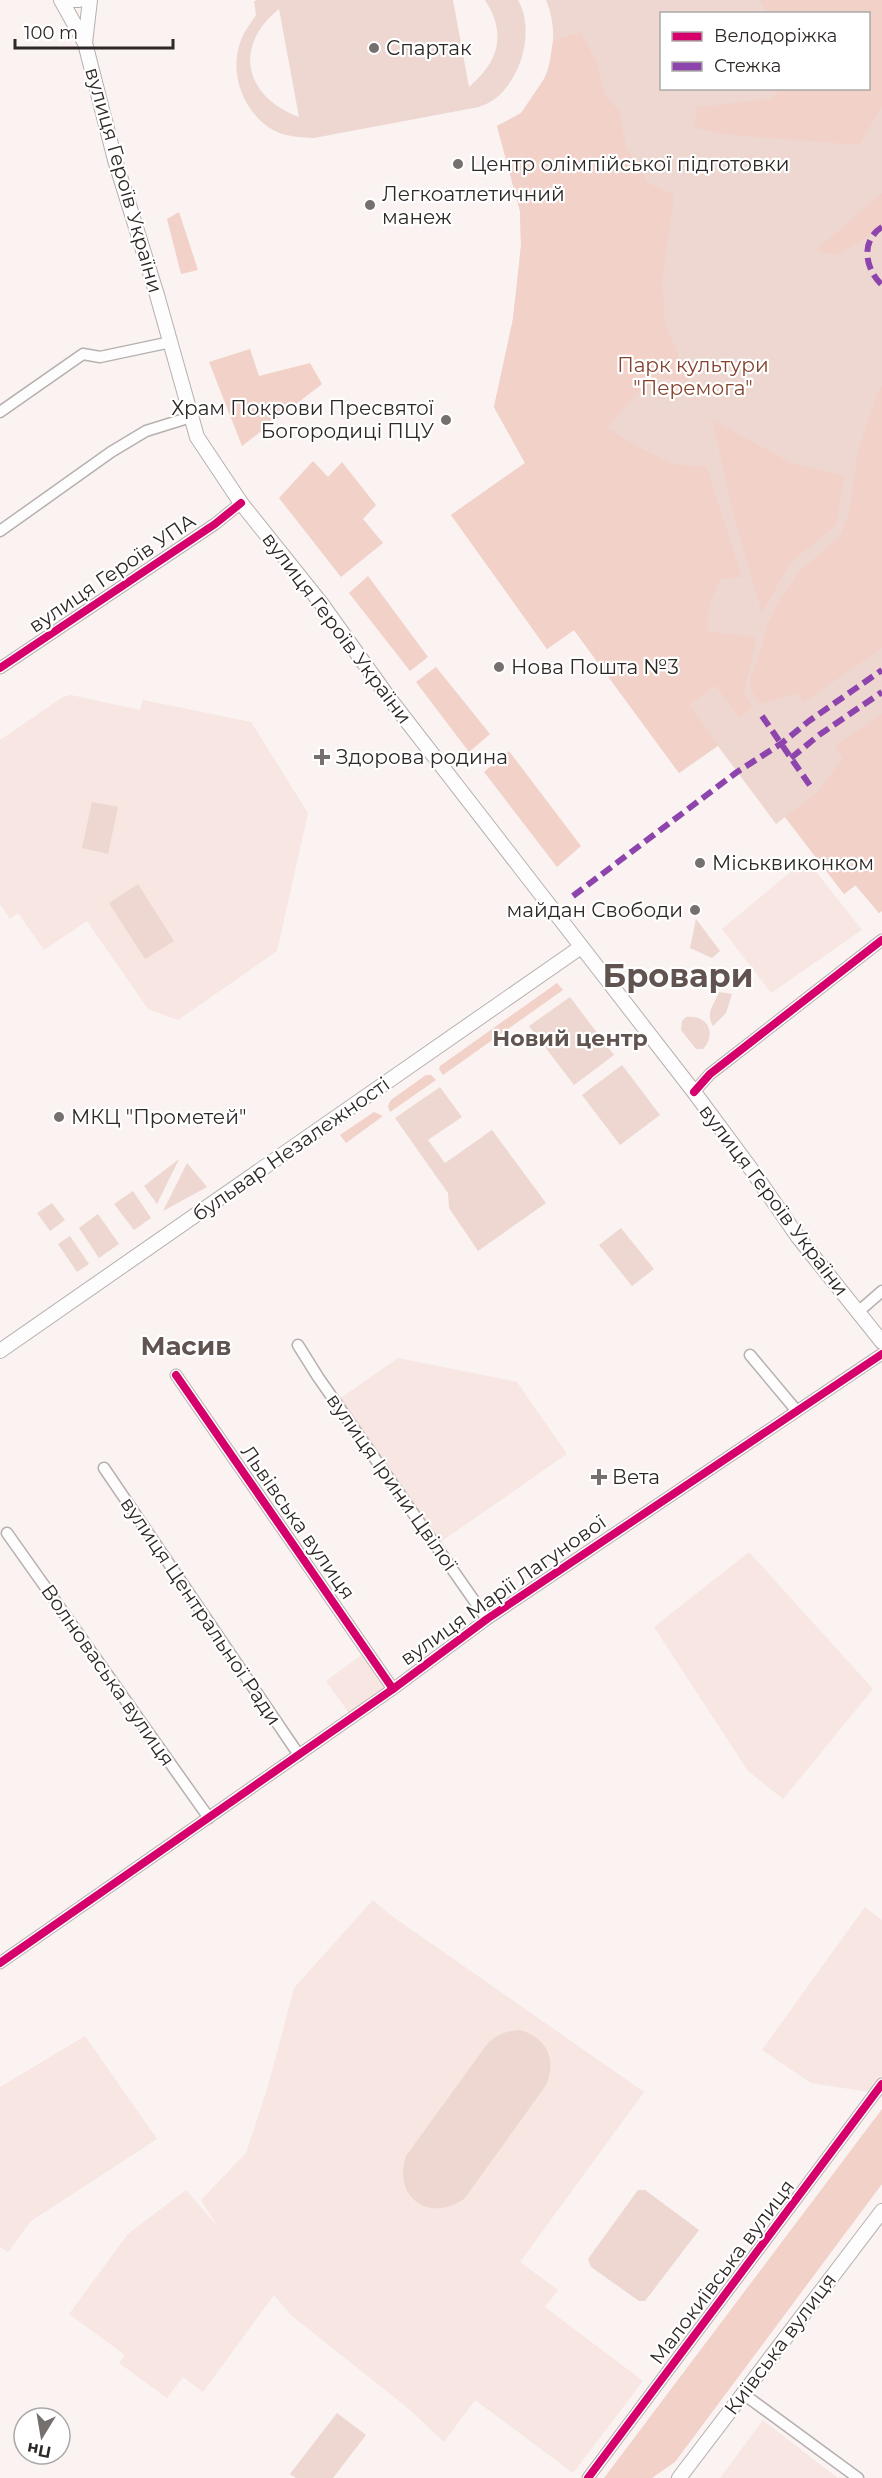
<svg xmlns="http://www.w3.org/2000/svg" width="882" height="2478" viewBox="0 0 882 2478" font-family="Montserrat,sans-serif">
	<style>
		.built { fill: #f7e6e1 }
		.green { fill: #edd7d0; fill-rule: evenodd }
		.forest { fill: #f2d1c8 }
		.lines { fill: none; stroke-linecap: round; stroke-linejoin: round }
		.minor-casing { stroke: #b6b0ae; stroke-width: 13 }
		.major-casing { stroke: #b6b0ae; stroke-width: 16 }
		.minor { stroke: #fefdfd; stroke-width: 10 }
		.major { stroke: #fefdfd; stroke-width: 14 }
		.quiet { stroke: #8e44ad; stroke-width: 6; stroke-dasharray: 12 6; stroke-linecap: butt }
		.cycleway-casing { stroke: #fff; stroke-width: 11 }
		.cycleway { stroke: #d6006c; stroke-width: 8 }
		.poi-dot { fill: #756f6d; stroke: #fff; stroke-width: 2 }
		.labels { text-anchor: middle; stroke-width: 4.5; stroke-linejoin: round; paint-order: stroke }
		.poi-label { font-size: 20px; fill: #2e2826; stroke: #fff; text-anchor: start }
		.street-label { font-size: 20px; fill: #2e2826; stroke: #fff }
		.park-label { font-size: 20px; fill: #85422e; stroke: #fff }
		.quarter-label { font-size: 22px; font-weight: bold; fill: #61534f; stroke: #fff }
		.district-label { font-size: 26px; font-weight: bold; fill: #61534f; stroke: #fff }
		.town-label { font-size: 32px; font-weight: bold; fill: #61534f; stroke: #fff }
	</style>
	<rect width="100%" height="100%" fill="#faf3f1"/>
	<g class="built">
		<path d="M71,695L140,710L143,700L251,722L308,813L277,951L178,1020L148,1009L87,921L44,950L18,913L10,919L0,904V740L63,697Z"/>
		<path d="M806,859L862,930L771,993L722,929Z"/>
		<path d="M398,1358L517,1382L567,1454L439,1543L338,1400Z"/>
		<path d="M749,1552L873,1689L783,1799L748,1771L654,1627Z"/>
		<path d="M363,1654L386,1687L349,1713L326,1681Z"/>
		<path d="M373,1900L389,1914L644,2092L520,2262L558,2290L545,2307L643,2381L573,2473L475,2400L444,2442L409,2409L291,2315L274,2295L203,2392L183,2377L167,2398L119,2363L125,2355L69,2314L128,2234L186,2190L217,2226L201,2200L246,2153L269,2083L294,1988Z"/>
		<path d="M865,1907L882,1920V2075L869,2092L811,2083L762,2050Z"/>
		<path d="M85,2036L157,2139L31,2221L8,2252L0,2247V2087Z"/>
		<path d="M763,2420L813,2459L838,2478H720Z"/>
	</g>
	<g class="green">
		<path d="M258,0H453L469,87C499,61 507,34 485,0H518C535,30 522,77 496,98C491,102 485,105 479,107L314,138C300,137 285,137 273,130C244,113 229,75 240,43C243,33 250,24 256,15L254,1ZM279,9L299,117C245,97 232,47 279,9Z"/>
		<path d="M546,0H882V911L879,913L855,885L844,894L785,817L776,824L718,746L679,773L574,630L547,649L451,515L525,463L494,407L513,319L521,246L520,211L497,126C505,122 516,118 522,112C550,84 562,38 546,0ZM662,14H868V88H662Z"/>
		<path d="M92,802L118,807L108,854L82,848Z"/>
		<path d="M138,884L174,941L145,959L109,903Z"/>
		<path d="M696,919L720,951L712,958L690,948Z"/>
		<path d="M719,992L732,994L726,1013L713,1026C705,1013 714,1005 719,992Z"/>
		<path d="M570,997L614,1055L574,1085L529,1026Z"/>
		<path d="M686,1017C708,1014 717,1034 703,1049H696L681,1030L682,1021Z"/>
		<path d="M622,1065L660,1115L620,1145L582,1095Z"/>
		<path d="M440,1087L462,1117L428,1140L445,1163L492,1130L546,1203L478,1251L449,1208L448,1193L395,1118Z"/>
		<path d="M179,1159L157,1204L144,1186Z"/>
		<path d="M187,1163L207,1187L163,1211Z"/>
		<path d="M133,1191L151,1218L134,1230L114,1204Z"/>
		<path d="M52,1203L65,1220L50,1231L37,1213Z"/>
		<path d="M98,1214L119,1244L99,1258L79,1228Z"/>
		<path d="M621,1228L654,1269L632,1286L599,1245Z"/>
		<path d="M70,1236L89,1264L77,1272L58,1244Z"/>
		<path d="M520,2030C547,2038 557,2059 546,2085L465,2198C430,2224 392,2197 406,2156L488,2043C498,2034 506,2031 520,2030Z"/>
		<path d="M638,2190H645L699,2230L645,2301H639L591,2267L588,2259Z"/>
		<path d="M337,2413L366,2435L333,2478H296L290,2474Z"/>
	</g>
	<g class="forest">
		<path d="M760,0H882V106L859,145L732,135L694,128L697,107L771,99L781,89L868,88V14L767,13Z"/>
		<path d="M581,32L597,64L605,96L619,111L626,147L649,184L674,195L662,281L665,323L689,382L659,378L635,395L607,428L642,449L676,465L706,466L742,577L720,579L708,609L707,631L756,638L744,694L753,707L739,717L715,685L689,705L718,745L679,773L574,630L547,649L451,515L525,463L494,407L513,319L521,246L520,211L497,126L521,113L548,73L553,41Z"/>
		<path d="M882,193V226L867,238L835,255L816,250Z"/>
		<path d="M179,212L198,270L181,274L167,219Z"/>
		<path d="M250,349L259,376L310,363L322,384L242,446L209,362Z"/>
		<path d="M882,386V648L804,702L797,693L760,704L752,691L750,679L762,648L766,628L776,606L800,571L840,536L849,514L858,451L877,394Z"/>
		<path d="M712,420L791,463L844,476L836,525L790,563L762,613L735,520Z"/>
		<path d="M313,461L328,477L342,462L376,505L363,519L383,543L341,577L279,498Z"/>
		<path d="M368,576L428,657L410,671L349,593Z"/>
		<path d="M436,667L490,734L469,752L416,682Z"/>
		<path d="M882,714V911L879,913L856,885L844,894L785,817L818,792L843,758L835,746Z"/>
		<path d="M509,751L581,846L557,867L484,772Z"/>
		<path d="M557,983L563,990L443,1075L439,1069L440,1066Z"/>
		<path d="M426,1075H431L436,1080L390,1112L388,1106L391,1100Z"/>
		<path d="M374,1112L383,1116L346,1143L340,1135Z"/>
		<path d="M882,2109V2184L675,2462L652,2478H604Z"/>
	</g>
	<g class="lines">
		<g class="minor-casing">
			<g id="minor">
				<path d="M0,412L83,354L100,357L171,342"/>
				<path d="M0,531L111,452L146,431L191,417"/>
				<path d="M0,668L215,524L241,503"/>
				<path d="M694,1092L710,1074L882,940"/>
				<path d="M858,1312L882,1291"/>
				<path d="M298,1345L318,1377L487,1619"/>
				<path d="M750,1355L796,1410"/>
				<path d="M176,1375L393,1689"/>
				<path d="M104,1468L299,1755"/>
				<path d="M7,1533L209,1818"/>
				<path d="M0,1963L393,1689L487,1619L882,1354"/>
				<path d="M742,2393L858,2478"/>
				<path d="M588,2478L882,2084"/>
			</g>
		</g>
		<g class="major-casing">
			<g id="major">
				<path d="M61,0L85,43L115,160L157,295L197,437L241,503L321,603L389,698L694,1092L751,1169L798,1237L882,1342"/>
				<path d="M67,0H79"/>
				<path d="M85,43L90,0"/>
				<path d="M0,1351L581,947"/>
				<path d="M679,2478L882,2211"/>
			</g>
		</g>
		<use href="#minor" class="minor"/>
		<use href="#major" class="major"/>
		<g class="quiet">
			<path d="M882,227C860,241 865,269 882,285"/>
			<path d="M762,716L811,787"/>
			<path d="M791,758L819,735L882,692"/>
			<path d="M573,896L737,772L782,743L809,721L882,670"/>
		</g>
		<g class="cycleway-casing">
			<g id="cycleway">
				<path d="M0,668L215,524L241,503"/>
				<path d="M694,1092L710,1074L882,940"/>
				<path d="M176,1375L393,1689"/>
				<path d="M0,1963L393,1689L487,1619L882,1354"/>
				<path d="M588,2478L882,2084"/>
			</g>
		</g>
		<use href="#cycleway" class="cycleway"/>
	</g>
	<g class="poi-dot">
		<circle cx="374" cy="48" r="6"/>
		<circle cx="458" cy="164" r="6"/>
		<circle cx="370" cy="205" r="6"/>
		<circle cx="446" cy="420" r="6"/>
		<circle cx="499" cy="667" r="6"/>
		<path d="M319 748h6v6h6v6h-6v6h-6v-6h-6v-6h6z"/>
		<circle cx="700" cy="863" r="6"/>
		<circle cx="695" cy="910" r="6"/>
		<circle cx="59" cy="1117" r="6"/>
		<path d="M596 1468h6v6h6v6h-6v6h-6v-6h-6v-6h6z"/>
	</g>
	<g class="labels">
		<g class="poi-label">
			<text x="386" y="55">Спартак</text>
			<text x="470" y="171">Центр олімпійської підготовки</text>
			<text x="382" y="201">Легкоатлетичний<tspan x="382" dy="23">манеж</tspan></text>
			<text x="434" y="415" text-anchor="end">Храм Покрови Пресвятої<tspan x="434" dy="23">Богородиці ПЦУ</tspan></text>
			<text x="511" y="674">Нова Пошта №3</text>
			<text x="336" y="764">Здорова родина</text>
			<text x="712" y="870">Міськвиконком</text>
			<text x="683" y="917" text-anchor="end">майдан Свободи</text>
			<text x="71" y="1124">МКЦ "Прометей"</text>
			<text x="612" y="1484">Вета</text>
		</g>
		<g class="street-label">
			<text transform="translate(124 180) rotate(74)" y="7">вулиця Героїв України</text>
			<text transform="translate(112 573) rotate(-34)" y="7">вулиця Героїв УПА</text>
			<text transform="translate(337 628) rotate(53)" y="7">вулиця Героїв України</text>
			<text transform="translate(291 1149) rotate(-35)" y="7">бульвар Незалежності</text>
			<text transform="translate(774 1200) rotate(53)" y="7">вулиця Героїв України</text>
			<text transform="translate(392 1482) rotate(55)" y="7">вулиця Ірини Цвілої</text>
			<text transform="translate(298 1522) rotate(55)" y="7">Львівська вулиця</text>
			<text transform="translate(503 1590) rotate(-35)" y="7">вулиця Марії Лагунової</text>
			<text transform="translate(201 1611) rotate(56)" y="7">вулиця Центральної Ради</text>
			<text transform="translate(108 1675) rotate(55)" y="7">Волноваська вулиця</text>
			<text transform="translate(722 2272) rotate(-53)" y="7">Малокиївська вулиця</text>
			<text transform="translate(780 2344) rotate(-53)" y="7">Київська вулиця</text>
		</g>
		<g class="park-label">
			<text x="693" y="372">Парк культури<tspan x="693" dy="23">"Перемога"</tspan></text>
		</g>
		<g class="quarter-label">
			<text x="570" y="1046">Новий центр</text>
		</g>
		<g class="district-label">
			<text x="186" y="1355">Масив</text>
		</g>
		<g class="town-label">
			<text x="678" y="987">Бровари</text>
		</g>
	</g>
	<rect x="660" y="12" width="210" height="78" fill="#ffffff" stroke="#aba9a8" stroke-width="1.5"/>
	<rect x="672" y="32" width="30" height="9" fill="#d6006c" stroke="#aba9a8" stroke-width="1.5"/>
	<text x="714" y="42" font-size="18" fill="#2e2826">Велодоріжка</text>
	<rect x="672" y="62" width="30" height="9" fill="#8e44ad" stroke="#aba9a8" stroke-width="1.5"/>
	<text x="714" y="72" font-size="18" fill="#2e2826">Стежка</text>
	<g transform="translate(42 2436) rotate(191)"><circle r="28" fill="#ffffff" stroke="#aba9a8" stroke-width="1.5"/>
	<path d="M0-4.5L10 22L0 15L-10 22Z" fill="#756f6d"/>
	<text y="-9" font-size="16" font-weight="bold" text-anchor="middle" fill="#2e2826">Пн</text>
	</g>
	<path d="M15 39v9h158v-9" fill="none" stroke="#2e2826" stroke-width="3"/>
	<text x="24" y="39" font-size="18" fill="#2e2826" stroke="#ffffff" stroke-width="4.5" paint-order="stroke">100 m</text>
</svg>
